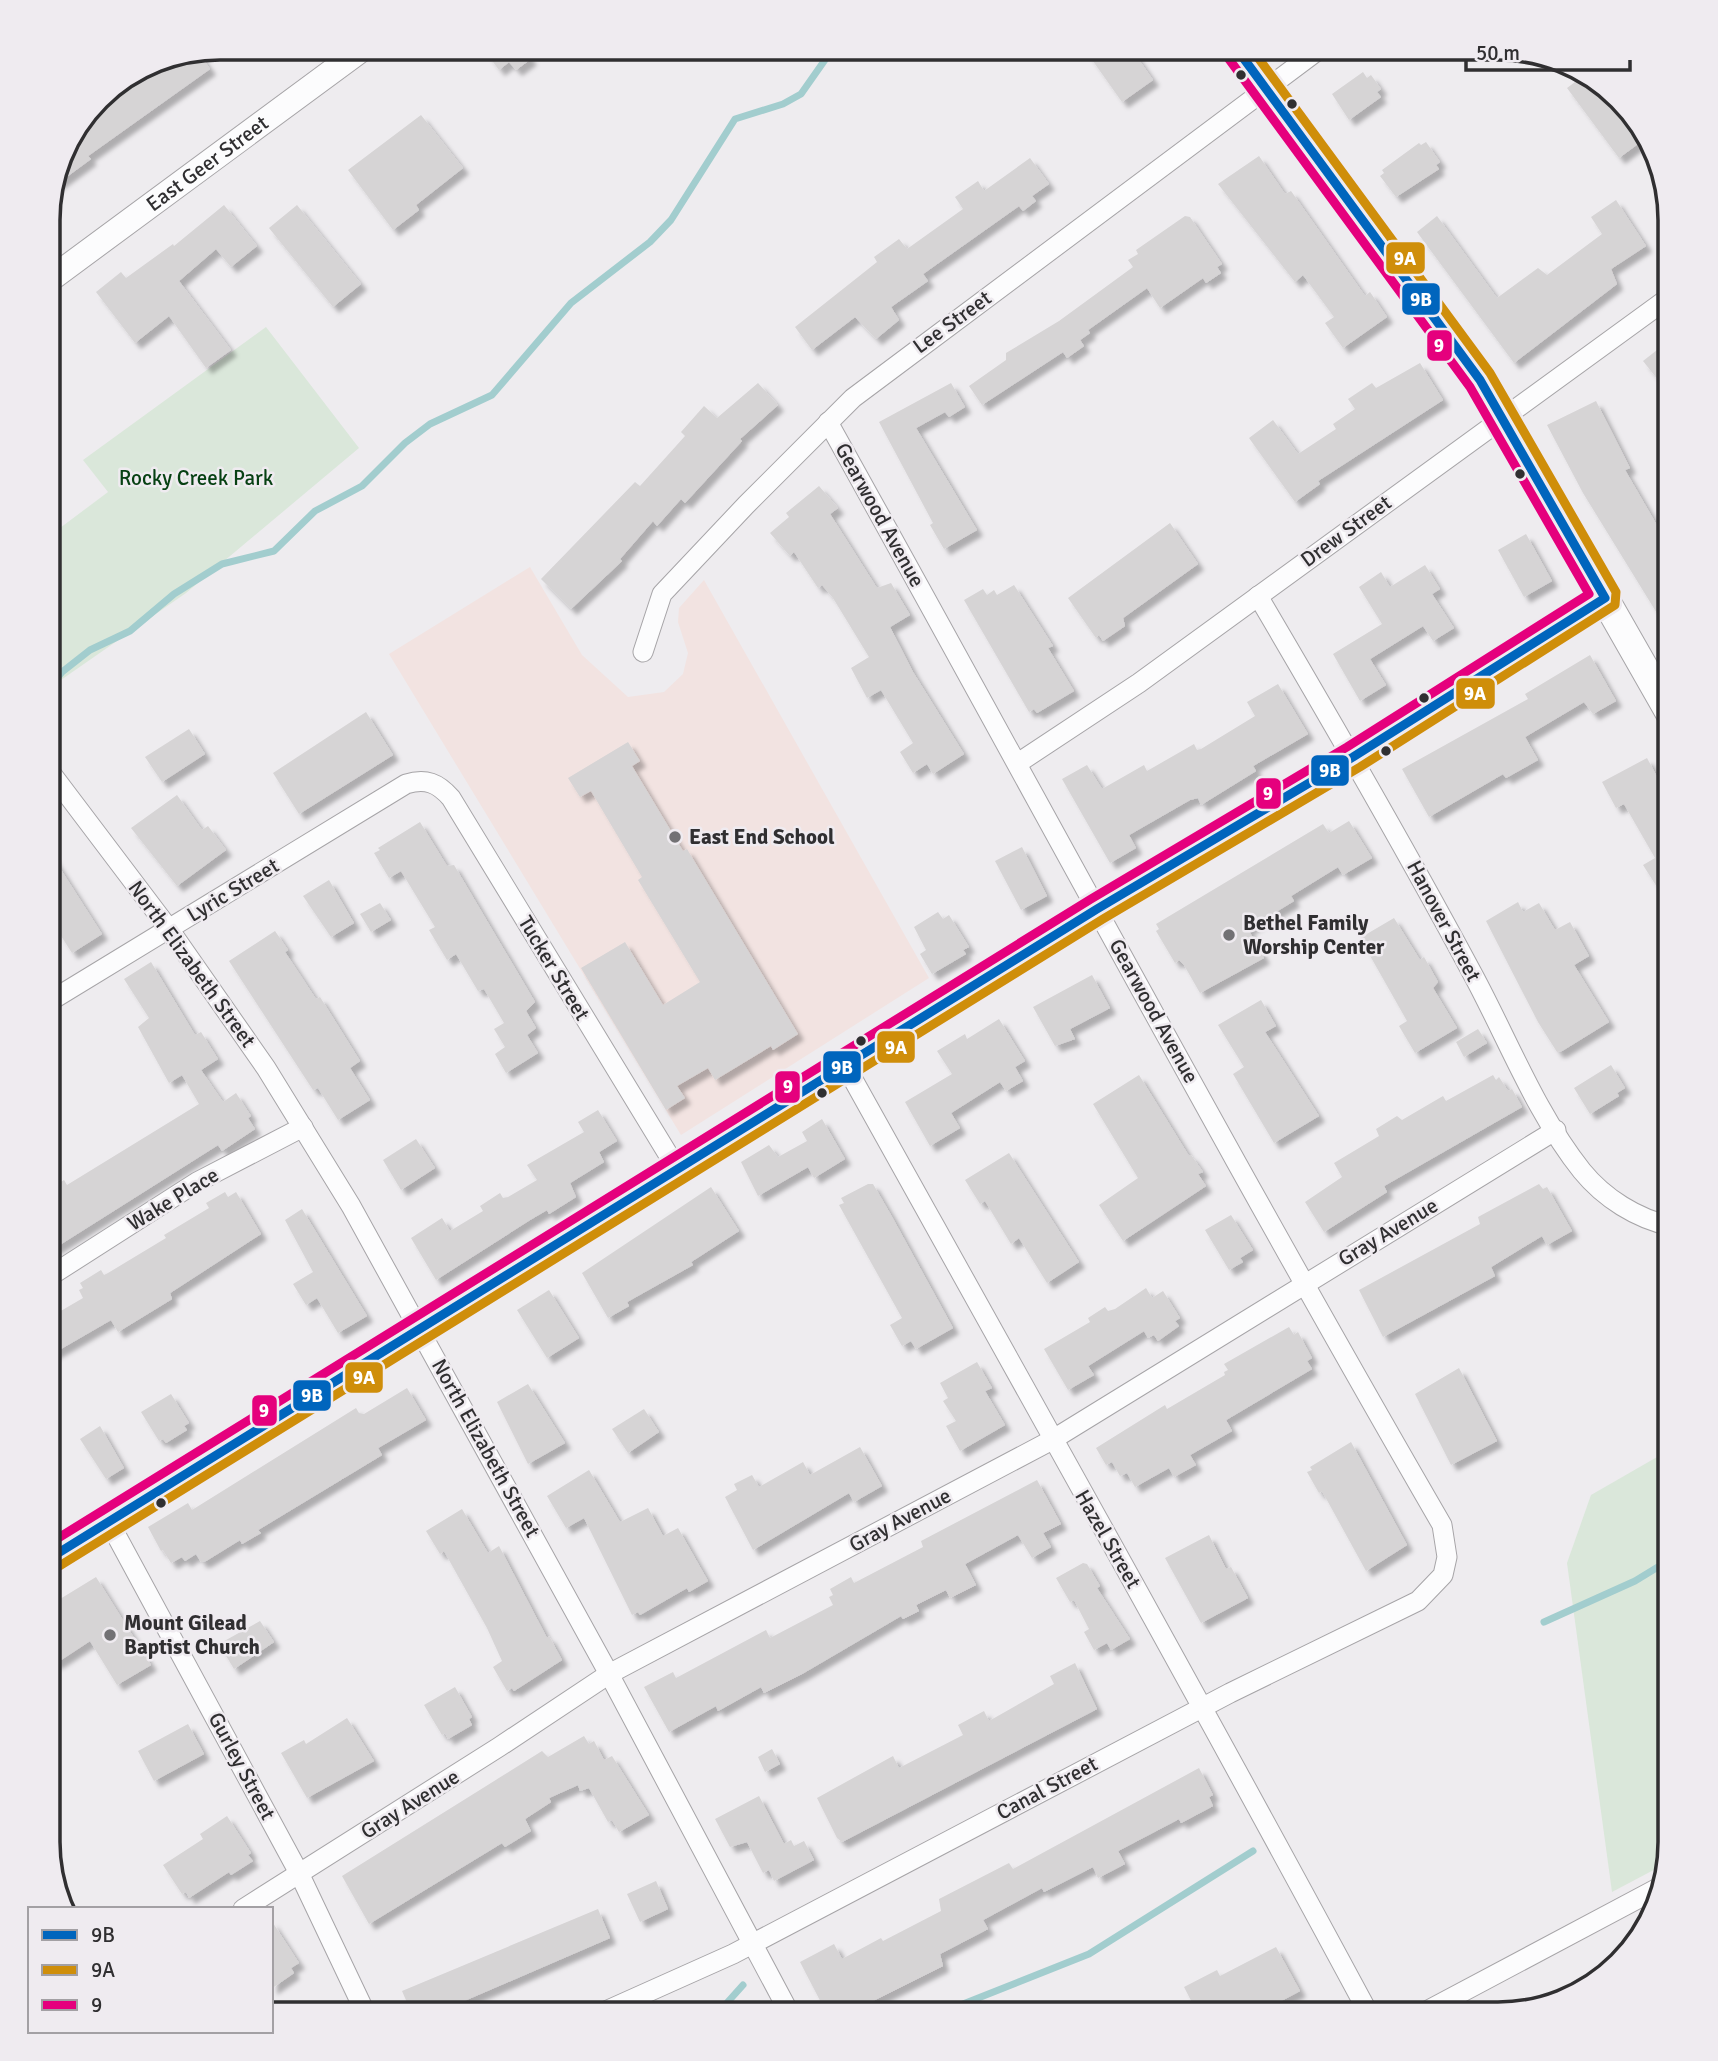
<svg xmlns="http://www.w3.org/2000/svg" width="1718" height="2061" viewBox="0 0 1718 2061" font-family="Signika,sans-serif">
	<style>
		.education { fill: #f2e3e1 }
		.green { fill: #dae7da }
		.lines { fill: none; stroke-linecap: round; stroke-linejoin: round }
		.stream { stroke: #a2cdce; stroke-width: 7 }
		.building { fill: #d6d4d5; filter: url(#shadow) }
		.minor-casing { stroke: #a6a4a7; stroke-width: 21 }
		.tertiary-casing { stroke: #a6a4a7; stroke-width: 26 }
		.secondary-casing { stroke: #a6a4a7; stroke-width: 30 }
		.minor { stroke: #fcfcfd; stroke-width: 19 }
		.tertiary { stroke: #fcfcfd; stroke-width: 24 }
		.secondary { stroke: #fcfcfd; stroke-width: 28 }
		.bus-1-casing { stroke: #efebf0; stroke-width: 14 }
		.bus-2-casing { stroke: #efebf0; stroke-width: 14 }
		.bus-3-casing { stroke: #efebf0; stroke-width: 14 }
		.bus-1 { stroke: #0065bd; stroke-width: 9 }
		.bus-2 { stroke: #cf8e0a; stroke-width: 9 }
		.bus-3 { stroke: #e5007d; stroke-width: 9 }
		.bus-dot { fill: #302f31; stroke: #efebf0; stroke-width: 2.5 }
		.poi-dot { fill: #727174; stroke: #efebf0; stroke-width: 2.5 }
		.labels { text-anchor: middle; stroke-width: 5; stroke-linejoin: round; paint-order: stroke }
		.street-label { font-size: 21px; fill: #302f31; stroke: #efebf0 }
		.park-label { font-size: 21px; fill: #074113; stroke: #efebf0 }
		.poi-label { font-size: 21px; font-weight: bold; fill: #302f31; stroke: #efebf0; text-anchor: start }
		.rim { fill: none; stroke: #302f31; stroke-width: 3.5 }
		.line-badge { stroke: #efebf0; stroke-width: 2.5 }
		.badge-label { font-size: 19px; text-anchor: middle; font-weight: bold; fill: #fff }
	</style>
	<defs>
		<filter id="shadow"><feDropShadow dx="6" dy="6" stdDeviation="2" flood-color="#0004"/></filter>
	</defs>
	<rect width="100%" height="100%" fill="#eeecef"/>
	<path class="education" d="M530,567L582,655L628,697L664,692L683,674L688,653L678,622L679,608L704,580L929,978L681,1135L389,654Z"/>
	<g class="green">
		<path d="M266,327L359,448L186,593L48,689V537L108,492L83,460Z"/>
		<path d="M1671,1449V1842L1665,1864L1612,1892L1567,1563L1591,1495Z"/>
	</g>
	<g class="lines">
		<g class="stream">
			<path d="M48,689L62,672L90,650L130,631L174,594L222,564L274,551L315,511L362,486L405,443L430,424L492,395L571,303L650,242L671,220L735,119L783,104L801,94L834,47"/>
			<path d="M1544,1622L1635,1581L1671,1559"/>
			<path d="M953,2008L1089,1954L1253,1851"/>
			<path d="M717,2014L743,1985"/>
		</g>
	</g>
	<g class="building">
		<path d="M482,47H527L524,50L531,59L516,70L509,62L499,70Z"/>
		<path d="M1083,47H1130L1153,80L1122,102Z"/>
		<path d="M198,52L210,69L88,156L91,159L53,187L65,143L73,132L96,115L94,112L174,56Z"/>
		<path d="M1363,72L1367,78L1371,75L1381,89L1377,92L1381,97L1349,120L1332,94Z"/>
		<path d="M1587,73L1603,87L1630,125L1638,120L1642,123L1646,138L1619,158L1567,88Z"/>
		<path d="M421,115L463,168L416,205L419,210L393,230L348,170Z"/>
		<path d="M1426,142L1440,162L1436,165L1439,169L1396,197L1380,176L1384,173L1382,170L1419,143L1421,145Z"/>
		<path d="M1259,156L1285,194L1291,191L1365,296L1370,292L1387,317L1343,348L1325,323L1334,317L1303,275L1295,282L1218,184Z"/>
		<path d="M1030,158L1049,184L1032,196L1036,201L1023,211L1019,206L923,274L928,281L891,307L899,320L876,339L855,317L812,350L795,327L877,262L874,257L899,239L907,249L963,209L955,197L978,181L984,191Z"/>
		<path d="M1616,200L1646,246L1611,269L1617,284L1514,363L1417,232L1437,216L1497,298L1538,268L1547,275L1602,234L1591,217Z"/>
		<path d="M224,205L257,246L231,267L216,249L179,281L231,350L206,368L169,316L135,343L96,292L121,272L126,278L173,244L174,246Z"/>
		<path d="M297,205L361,284L333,307L269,228Z"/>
		<path d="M1185,216L1190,217L1222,264L1217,267L1221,273L1206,283L1203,278L1160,308L1147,288L1088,330L1090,333L1080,340L1084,346L1067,358L1063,352L982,405L969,386L1006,360V353L1059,321L1133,267L1128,260L1138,254L1136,250Z"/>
		<path d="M1671,339V396L1643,361Z"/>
		<path d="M1420,363L1443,400L1318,481L1320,484L1295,502L1249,438L1273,420L1298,454L1336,429L1333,424L1355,409L1348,399L1372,383L1376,388Z"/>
		<path d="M758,383L778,405L740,439L742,441L685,503L681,499L657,526L653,521L620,559L622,561L571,609L541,579L635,482L640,486L685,436L681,432L704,406L717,418Z"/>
		<path d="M951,383L965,407L949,417L945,412L916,428L977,530L944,549L930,525L933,523L879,422Z"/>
		<path d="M1596,401L1630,468L1625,470L1658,527L1671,522V636L1583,493L1547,425Z"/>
		<path d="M819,486L838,508L830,514L877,588L891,583L910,615L890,627L913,672L964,754L933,774L927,764L913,773L900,752L913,743L881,690L867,698L851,668L869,657L833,598L822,585L818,588L794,552L790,556L770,533L789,517L786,513Z"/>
		<path d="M1170,523L1198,564L1123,618L1125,626L1103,641L1099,635L1096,638L1068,598Z"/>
		<path d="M1526,534L1552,581L1524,597L1498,550Z"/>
		<path d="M1425,565L1440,589L1432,594L1454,628L1433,641L1423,626L1370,659L1386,685L1360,701L1333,654L1382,624L1359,587L1381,572L1390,587Z"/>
		<path d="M1014,585L1053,646L1048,648L1074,691L1037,713L1034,709L1029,712L964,600L983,589L987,595L994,590L997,595Z"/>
		<path d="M1590,655L1616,701L1593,714L1584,702L1525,737L1538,760L1506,778L1503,774L1429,817L1402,769L1528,699L1525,694Z"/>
		<path d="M1278,684L1308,734L1253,766L1256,771L1201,805L1198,798L1190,800L1129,835L1136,848L1110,863L1062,779L1087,765L1102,789L1144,765L1147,771L1194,744L1197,750L1201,749L1255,716L1247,702Z"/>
		<path d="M366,712L393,755L299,814L273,773Z"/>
		<path d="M189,729L205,754L162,782L145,757Z"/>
		<path d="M628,742L640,761L632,766L683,851L687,849L798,1034L773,1050L771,1046L715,1080L708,1068L677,1086L685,1098L666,1110L581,968L625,942L663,1005L700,982L638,880L642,877L591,791L580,797L568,778Z"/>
		<path d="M1647,758L1671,803V909L1643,865L1655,858L1624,804L1616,808L1602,782Z"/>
		<path d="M177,795L202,830L208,826L226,850L177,886L131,828Z"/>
		<path d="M1349,821L1372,858L1343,875L1338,867L1291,896L1294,901L1248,929L1264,958L1200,993L1184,965L1179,960L1175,963L1156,931L1159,929L1156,924L1323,824L1329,833Z"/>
		<path d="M420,822L447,866L454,865L535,1002L526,1011L536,1028L527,1035L538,1053L506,1073L495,1054L505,1047L494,1029L504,1023L484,989L478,991L456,954L447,960L429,930L435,927L401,871L389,878L374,853L380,850L378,848Z"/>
		<path d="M1022,847L1047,896L1021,910L995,861Z"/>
		<path d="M47,848L102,934L72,953L47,914Z"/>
		<path d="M329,880L354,923L331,937L303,896Z"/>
		<path d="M1518,902L1523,912L1539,903L1555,930L1570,922L1589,956L1574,965L1609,1022L1562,1051L1557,1052L1538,1022L1486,921Z"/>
		<path d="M380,903L391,920L371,932L360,914Z"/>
		<path d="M938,912L943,919L949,915L969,947L963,950L966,954L932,974L920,954L926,950L914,927Z"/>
		<path d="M1394,918L1420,960L1424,957L1438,982L1433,988L1457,1028L1415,1053L1399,1026L1407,1021L1360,938Z"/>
		<path d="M275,931L288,950L285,952L316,999L320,997L360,1061L350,1068L370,1100L338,1120L318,1088L313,1090L229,961Z"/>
		<path d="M151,962L195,1035L201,1032L218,1059L201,1070L223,1102L236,1093L251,1116L248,1118L255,1129L222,1151L218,1145L47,1253V1192L50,1189L64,1180L67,1185L199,1104L182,1075L169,1083L138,1027L149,1018L124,979Z"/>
		<path d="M1092,975L1110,1008L1070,1029L1075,1039L1055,1046L1033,1007Z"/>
		<path d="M1261,1000L1276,1026L1265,1032L1319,1116L1274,1143L1233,1074L1244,1067L1218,1025Z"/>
		<path d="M999,1019L1025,1061L1015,1067L1023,1081L1006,1091L1000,1082L951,1113L960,1128L930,1146L905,1102L952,1074L937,1051L965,1034L967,1039Z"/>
		<path d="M1478,1029L1487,1043L1464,1057L1456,1042Z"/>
		<path d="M1611,1065L1625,1088L1617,1093L1619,1096L1590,1114L1574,1088Z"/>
		<path d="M1139,1075L1189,1156L1191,1155L1203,1172L1198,1174L1206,1186L1123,1241L1099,1205L1138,1178L1093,1104Z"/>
		<path d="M1493,1075L1496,1080L1499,1077L1508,1091L1512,1089L1522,1107L1384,1186L1387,1192L1324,1232L1305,1202L1342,1177L1334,1163L1379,1136L1376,1129L1397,1116L1402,1120L1443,1096L1446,1101Z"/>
		<path d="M598,1110L617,1141L599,1152L604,1162L570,1183L576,1197L549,1214L547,1210L530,1220L436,1280L411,1238L442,1218L450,1231L483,1211L480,1206L500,1193L503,1198L508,1197L537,1180L527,1165L584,1132L578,1122Z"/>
		<path d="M822,1119L845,1159L814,1178L808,1167L758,1196L741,1162L769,1145L778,1157L807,1141L802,1132Z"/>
		<path d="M416,1139L435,1168L401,1190L383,1160Z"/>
		<path d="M1009,1153L1079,1262L1047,1283L1019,1238L1011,1244L985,1201L980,1204L965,1180Z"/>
		<path d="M868,1184H873L891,1215L953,1328L916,1349L911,1341L902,1346L890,1325L902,1318L839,1205L844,1203L841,1198Z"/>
		<path d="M1539,1184L1543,1189L1547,1187L1572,1231L1547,1245L1542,1236L1491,1267L1495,1276L1383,1337L1359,1290L1480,1224L1478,1217Z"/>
		<path d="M711,1187L739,1231L691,1262L693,1265L627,1302L629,1306L608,1318L582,1273Z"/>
		<path d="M225,1192L228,1197L236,1192L261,1234L170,1293L172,1299L118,1332L111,1320L47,1357V1319L83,1298L79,1290L83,1288L80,1283L101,1270L104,1275L108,1273L166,1238L164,1235L209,1208L206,1203Z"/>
		<path d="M302,1209L367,1316L338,1333L317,1298L306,1305L293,1284L313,1272L285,1220Z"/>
		<path d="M1231,1215L1253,1250L1240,1258L1243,1262L1229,1270L1205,1230Z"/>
		<path d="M1146,1288L1152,1298L1163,1291L1180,1318L1175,1321L1179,1326L1158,1341L1154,1335L1148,1338L1144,1331L1088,1366L1094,1375L1068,1390L1044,1349L1090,1322L1088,1318L1105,1307L1108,1311L1115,1309Z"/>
		<path d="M549,1290L579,1338L547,1358L517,1310Z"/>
		<path d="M1289,1327L1294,1335L1298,1332L1312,1358L1307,1361L1312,1369L1226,1420L1232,1431L1190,1455L1196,1465L1174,1477L1169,1468L1135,1487L1127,1473L1120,1476L1112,1462L1106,1465L1096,1448L1165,1405L1167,1409L1225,1375L1224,1372L1228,1370L1224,1364Z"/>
		<path d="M977,1362L992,1388L985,1391L1005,1425L960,1451L946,1426L956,1421L943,1401L948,1398L940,1383Z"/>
		<path d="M1459,1368L1497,1441L1451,1465L1415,1394Z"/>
		<path d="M528,1384L565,1443L528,1464L497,1402Z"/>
		<path d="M407,1388L426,1420L378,1448L382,1455L258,1530L261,1533L242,1544L240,1540L206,1561L201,1562L196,1554L185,1561L182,1557L171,1563L163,1550L161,1551L148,1527L188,1503L192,1510L356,1408L359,1413L364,1414Z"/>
		<path d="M171,1394L189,1423L184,1426L187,1430L166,1443L163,1439L159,1441L141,1412Z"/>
		<path d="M644,1409L659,1432L628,1453L612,1429Z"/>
		<path d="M100,1426L124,1468L106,1479L80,1439Z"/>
		<path d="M1351,1442L1407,1545L1366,1571L1322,1491L1319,1493L1307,1472L1312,1470L1310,1467Z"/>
		<path d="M860,1447L882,1486L854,1502L849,1493L753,1550L725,1497L737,1490L734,1484L752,1475L759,1487L803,1462L810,1475Z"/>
		<path d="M589,1470L620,1522L648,1508L663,1536L678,1528L708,1581L689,1592L687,1588L640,1615L638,1612L632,1615L584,1518L566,1528L547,1496Z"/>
		<path d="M1037,1480L1061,1524L1043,1533L1051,1547L1032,1558L1018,1535L965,1564L976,1585L950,1598L946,1590L916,1605L919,1611L903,1619L901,1616L802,1674L764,1693L761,1687L718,1711L716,1706L669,1732L644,1687L673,1672L676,1678L766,1630L770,1638L833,1605L829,1597L833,1595L830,1589L851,1577L854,1583L923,1547L921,1541Z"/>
		<path d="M462,1509L488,1553L499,1546L547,1638L549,1636L562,1660L514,1691L512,1688L507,1691L493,1667L502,1661L487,1628L444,1551L440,1554L426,1531Z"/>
		<path d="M1209,1535L1226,1569L1231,1567L1248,1598L1201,1623L1165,1558Z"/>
		<path d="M1083,1563L1087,1564L1100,1586L1097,1588L1130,1639L1111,1650L1107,1643L1094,1650L1084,1632L1089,1629L1074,1600L1070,1602L1056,1578Z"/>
		<path d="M96,1577L151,1665L117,1685L90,1641L55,1664L47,1651V1607Z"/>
		<path d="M260,1621L274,1642L234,1669L219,1644Z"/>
		<path d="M1075,1663L1097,1709L842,1842L837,1838L817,1798L893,1756L899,1768L963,1735L958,1725L984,1711L989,1721L1054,1684L1050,1676Z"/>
		<path d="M455,1687L472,1717L469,1719L472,1725L448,1739L445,1733L442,1735L424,1705Z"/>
		<path d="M347,1718L374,1761L307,1798L281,1753L304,1740L306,1744Z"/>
		<path d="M188,1724L204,1754L154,1781L138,1751Z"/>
		<path d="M584,1736L589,1744L594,1741L604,1760L612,1756L649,1815L619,1832L612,1820L608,1822L589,1788L580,1791L578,1785L549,1798L551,1802L525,1819L531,1831L505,1847L502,1843L369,1924L342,1876L542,1751L548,1757Z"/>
		<path d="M772,1749L780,1764L765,1772L758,1757Z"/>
		<path d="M1199,1768L1213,1795L1209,1797L1213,1806L1181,1823L1179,1819L1118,1851L1125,1864L1098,1878L1093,1867L1044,1892L1042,1888L983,1920L988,1929L940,1954L943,1966L847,2014H827L800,1962L834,1944L842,1959L881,1938L883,1941L941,1911L939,1899L1009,1863L1013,1869Z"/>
		<path d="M759,1796L784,1844L791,1840L794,1846L804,1841L814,1860L774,1881L769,1870L763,1873L747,1842L730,1847L715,1819Z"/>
		<path d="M227,1816L251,1853L248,1855L253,1861L231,1875L229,1872L189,1898L186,1892L182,1894L163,1865L203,1839L200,1834Z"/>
		<path d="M656,1881L668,1909L640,1922L627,1894Z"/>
		<path d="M598,1909L610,1938L434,2014H412L402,1991Z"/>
		<path d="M271,1920L299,1963L291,1968L294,1973L271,1989Z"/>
		<path d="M1276,1947L1300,1991L1257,2014H1198L1184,1987L1217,1970L1220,1976Z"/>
	</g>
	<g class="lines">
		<g class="minor-casing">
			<g id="minor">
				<path d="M1258,596C1331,720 1403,844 1471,971C1506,1035 1536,1114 1582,1171C1604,1198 1637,1219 1671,1226"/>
				<path d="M643,652L662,594L746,505L853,398L1321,48"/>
				<path d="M1018,763L1139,683L1671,296"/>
				<path d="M48,769L169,929L266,1068L351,1206L609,1674L790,2014"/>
				<path d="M47,1003L406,784C426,778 438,783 451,798L677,1169"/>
				<path d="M845,1065C1021,1381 1198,1696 1369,2014"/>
				<path d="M47,1278L197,1182L303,1127"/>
				<path d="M109,1522L299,1873L366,2014"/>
				<path d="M47,1560L1097,909L1353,757L1605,598"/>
				<path d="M243,1909L499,1747L609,1674L1052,1440L1556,1130"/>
				<path d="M599,2014L733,1954L1230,1693L1418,1601L1443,1575L1447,1557L1442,1525C1231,1161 1033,790 828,422"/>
				<path d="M1421,2014L1658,1888"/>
			</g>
		</g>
		<g class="tertiary-casing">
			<g id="tertiary">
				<path id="s1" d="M48,281L365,47"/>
			</g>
		</g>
		<g class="secondary-casing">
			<path id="secondary" d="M1236,48L1480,380L1671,715"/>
		</g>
		<use href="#minor" class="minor"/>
		<use href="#tertiary" class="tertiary"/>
		<use href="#secondary" class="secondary"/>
		<g class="bus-1-casing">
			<path id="bus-1" d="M47,1560L1097,909L1353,757L1605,598L1480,380L1236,48"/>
		</g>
		<g class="bus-2-casing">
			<path id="bus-2" d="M53,1570L1103,919L1360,767L1615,605L1616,592L1490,373L1251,48"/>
		</g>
		<g class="bus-3-casing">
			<path id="bus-3" d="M47,1545L1091,899L1347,747L1589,594L1470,387L1226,55"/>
		</g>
		<use href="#bus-1" class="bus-1"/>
		<use href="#bus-2" class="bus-2"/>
		<use href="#bus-3" class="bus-3"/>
	</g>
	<g class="bus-dot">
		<circle cx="1241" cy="75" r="6"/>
		<circle cx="1292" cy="104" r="6"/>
		<circle cx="1520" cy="474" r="6"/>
		<circle cx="1424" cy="698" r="6"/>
		<circle cx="1386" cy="751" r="6"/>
		<circle cx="861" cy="1041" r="6"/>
		<circle cx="822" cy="1093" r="6"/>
		<circle cx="161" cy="1503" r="6"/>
	</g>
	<g class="poi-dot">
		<circle cx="675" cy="837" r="7"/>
		<circle cx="1229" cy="935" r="7"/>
		<circle cx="110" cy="1635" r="7"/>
	</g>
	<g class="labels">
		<g class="street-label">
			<text dy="7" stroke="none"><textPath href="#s1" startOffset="198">East Geer Street</textPath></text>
			<text transform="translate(952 322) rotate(-36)" y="7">Lee Street</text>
			<text transform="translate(880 515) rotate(61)" y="7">Gearwood Avenue</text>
			<text transform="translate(1346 531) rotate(-36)" y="7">Drew Street</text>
			<text transform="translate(233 890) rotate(-31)" y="7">Lyric Street</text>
			<text transform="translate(1444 921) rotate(62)" y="7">Hanover Street</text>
			<text transform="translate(192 964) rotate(54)" y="7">North Elizabeth Street</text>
			<text transform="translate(554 968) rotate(59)" y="7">Tucker Street</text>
			<text transform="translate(1154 1011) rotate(61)" y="7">Gearwood Avenue</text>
			<text transform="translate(173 1199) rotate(-31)" y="7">Wake Place</text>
			<text transform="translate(1388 1232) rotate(-31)" y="7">Gray Avenue</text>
			<text transform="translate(486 1448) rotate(61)" y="7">North Elizabeth Street</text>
			<text transform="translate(900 1520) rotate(-28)" y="7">Gray Avenue</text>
			<text transform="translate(1108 1539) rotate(60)" y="7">Hazel Street</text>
			<text transform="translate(242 1766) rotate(62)" y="7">Gurley Street</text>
			<text transform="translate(1047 1788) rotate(-28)" y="7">Canal Street</text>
			<text transform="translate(410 1804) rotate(-32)" y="7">Gray Avenue</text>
		</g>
		<g class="park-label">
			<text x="196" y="485">Rocky Creek Park</text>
		</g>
		<g class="poi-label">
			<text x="689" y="844">East End School</text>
			<text x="1243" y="930">Bethel Family<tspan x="1243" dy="24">Worship Center</tspan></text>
			<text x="124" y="1630">Mount Gilead<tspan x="124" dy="24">Baptist Church</tspan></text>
		</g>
	</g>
	<path d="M0 0H1718V2061H0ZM220 60H1498A160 160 0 0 1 1658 220V1842A160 160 0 0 1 1498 2002H220A160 160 0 0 1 60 1842V220A160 160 0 0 1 220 60Z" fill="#efebf0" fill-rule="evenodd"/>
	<path class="rim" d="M220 60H1498A160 160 0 0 1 1658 220V1842A160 160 0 0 1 1498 2002H220A160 160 0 0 1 60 1842V220A160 160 0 0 1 220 60Z"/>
	<g class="line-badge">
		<rect x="1385" y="241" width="41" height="34" rx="7" fill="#cf8e0a"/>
		<rect x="1401" y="282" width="40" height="34" rx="7" fill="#0065bd"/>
		<rect x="1426" y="329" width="27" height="33" rx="7" fill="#e5007d"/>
		<rect x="1455" y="677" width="41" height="33" rx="7" fill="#cf8e0a"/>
		<rect x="1310" y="754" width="40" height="33" rx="7" fill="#0065bd"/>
		<rect x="1255" y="777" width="27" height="33" rx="7" fill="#e5007d"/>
		<rect x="876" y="1030" width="40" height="34" rx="7" fill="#cf8e0a"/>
		<rect x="822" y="1050" width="40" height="34" rx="7" fill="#0065bd"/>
		<rect x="774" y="1070" width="27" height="34" rx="7" fill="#e5007d"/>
		<rect x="344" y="1361" width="40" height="33" rx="7" fill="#cf8e0a"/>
		<rect x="292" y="1379" width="40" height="33" rx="7" fill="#0065bd"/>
		<rect x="251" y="1394" width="27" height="33" rx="7" fill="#e5007d"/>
	</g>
	<g class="badge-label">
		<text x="1405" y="265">9A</text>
		<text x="1421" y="306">9B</text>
		<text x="1439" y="352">9</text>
		<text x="1475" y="700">9A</text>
		<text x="1330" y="777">9B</text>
		<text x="1268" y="800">9</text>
		<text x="896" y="1054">9A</text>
		<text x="842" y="1074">9B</text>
		<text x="788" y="1093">9</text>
		<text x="364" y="1384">9A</text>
		<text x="312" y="1402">9B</text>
		<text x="264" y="1417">9</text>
	</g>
	<rect x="28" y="1907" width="245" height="126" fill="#efebf0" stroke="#a3a0a4" stroke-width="2"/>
	<rect x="42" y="1930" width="35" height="10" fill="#0065bd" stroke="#a3a0a4" stroke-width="2"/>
	<text x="91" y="1942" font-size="21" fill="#302f31">9B</text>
	<rect x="42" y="1965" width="35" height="10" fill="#cf8e0a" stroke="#a3a0a4" stroke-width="2"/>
	<text x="91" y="1977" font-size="21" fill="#302f31">9A</text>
	<rect x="42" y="2000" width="35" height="10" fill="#e5007d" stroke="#a3a0a4" stroke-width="2"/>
	<text x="91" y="2012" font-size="21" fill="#302f31">9</text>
	<path d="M1466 60v10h164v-10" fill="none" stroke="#302f31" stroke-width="3.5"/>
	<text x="1476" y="60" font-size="21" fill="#302f31" stroke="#efebf0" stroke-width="5" paint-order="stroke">50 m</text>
</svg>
